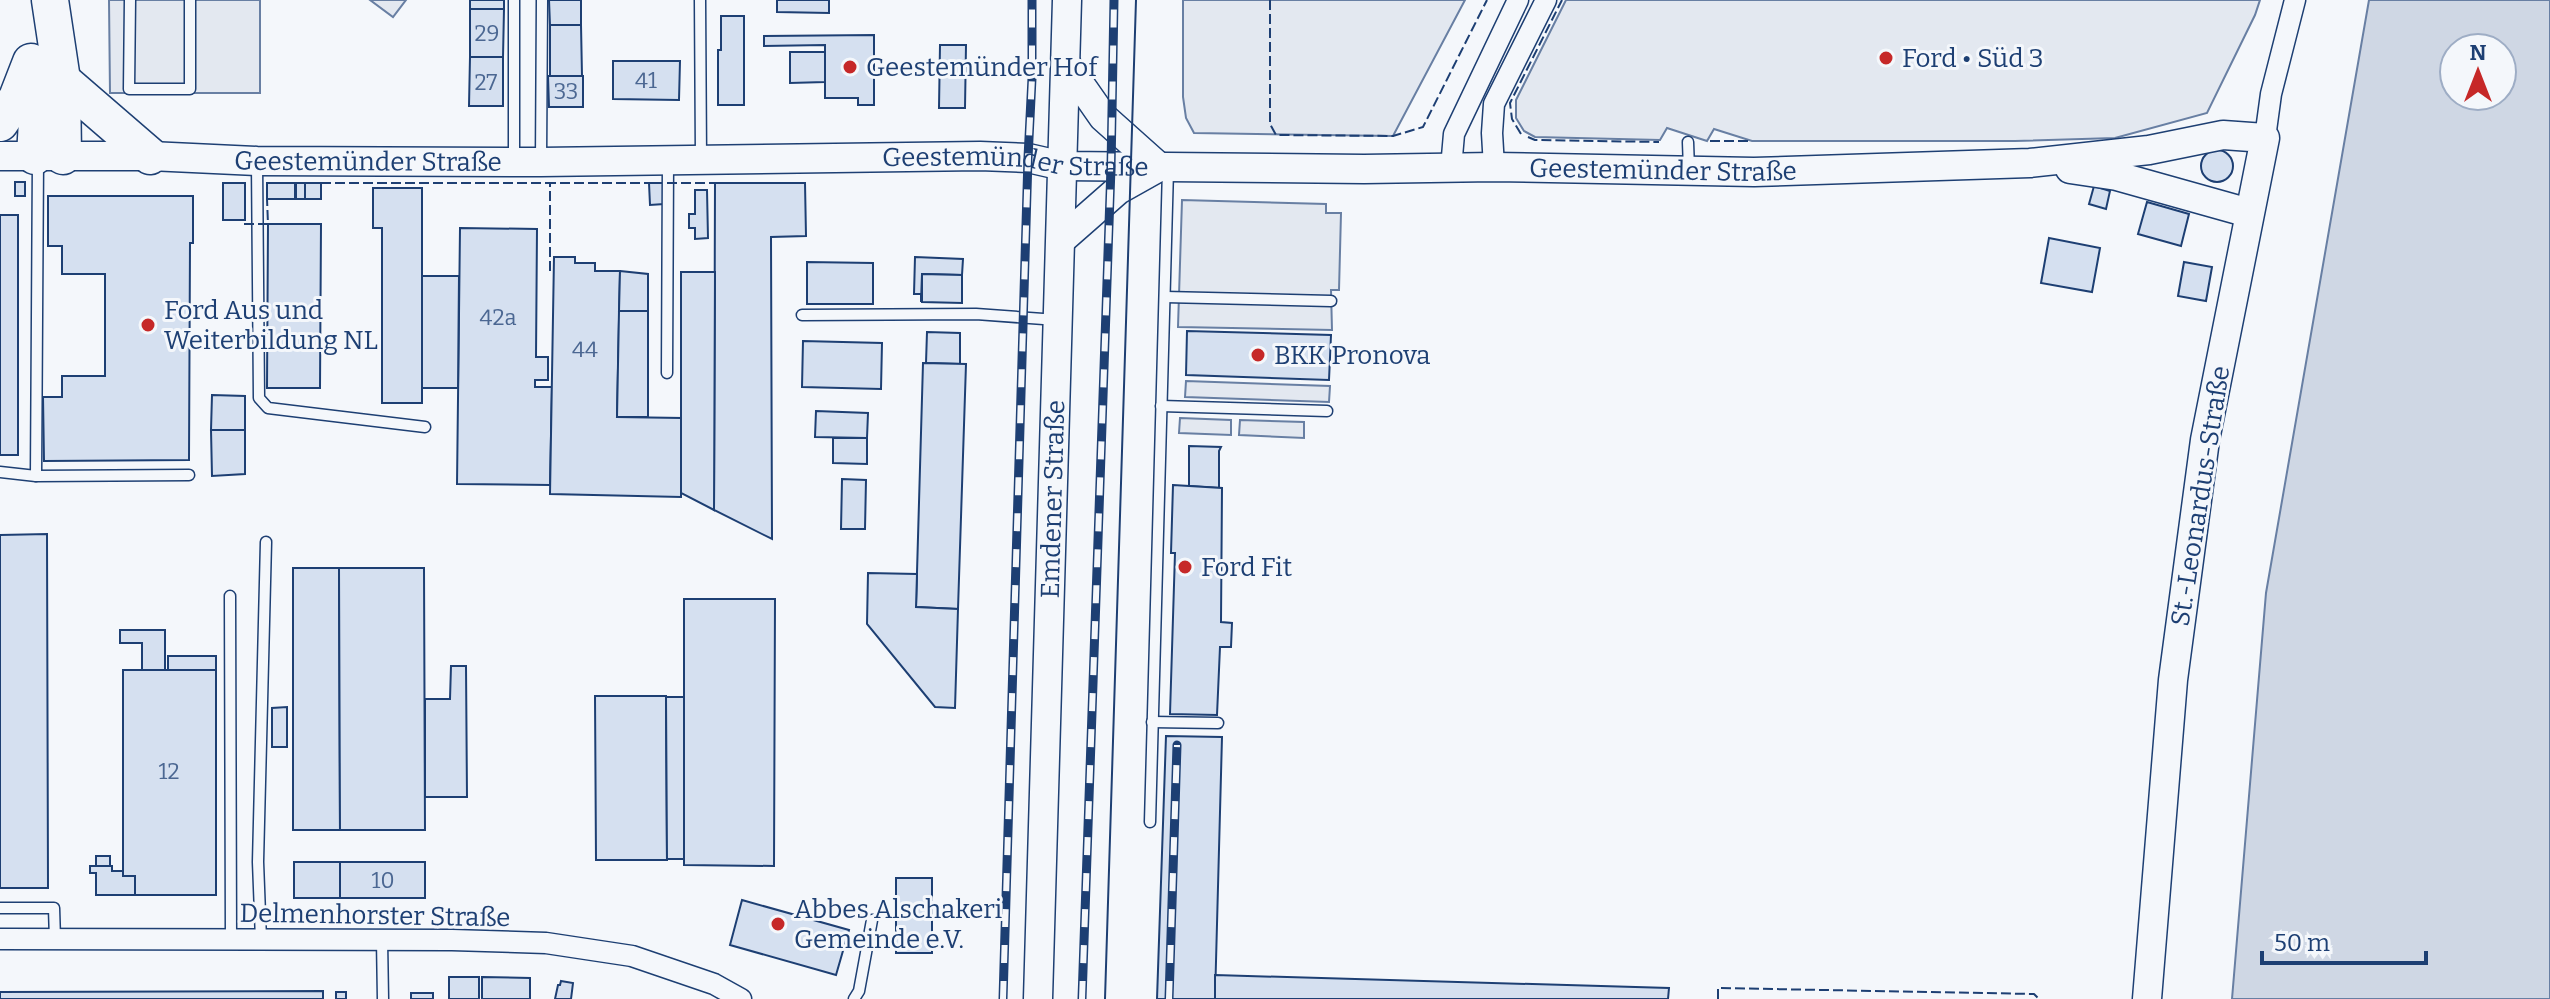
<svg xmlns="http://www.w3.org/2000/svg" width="2550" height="999" viewBox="0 0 2550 999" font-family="Bitter,serif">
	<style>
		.parking { fill: #e3e8f0; stroke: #687fa3; stroke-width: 2 }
		.water { fill: #cfd7e4; stroke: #687fa3; stroke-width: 2; fill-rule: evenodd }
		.building { fill: #d5e0f0; stroke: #1d3f73; stroke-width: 2 }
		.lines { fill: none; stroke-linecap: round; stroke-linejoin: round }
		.lane-casing { stroke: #1d3f73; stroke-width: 13 }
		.street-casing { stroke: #1d3f73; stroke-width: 23 }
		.secondary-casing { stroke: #1d3f73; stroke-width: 31 }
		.highway-casing { stroke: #1d3f73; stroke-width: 39 }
		.lane { stroke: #f4f7fb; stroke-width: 10 }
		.street { stroke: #f4f7fb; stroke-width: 20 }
		.secondary { stroke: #f4f7fb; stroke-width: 28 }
		.highway { stroke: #f4f7fb; stroke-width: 36 }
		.tram { stroke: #1d3f73; stroke-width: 2 }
		.rail-casing { stroke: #1d3f73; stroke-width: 9 }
		.rail { stroke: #f4f7fb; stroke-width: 6; stroke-dasharray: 18; stroke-linecap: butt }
		.fence { stroke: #1d3f73; stroke-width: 2; stroke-dasharray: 10 4; stroke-linecap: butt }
		.poi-dot { fill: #c62828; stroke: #f4f7fb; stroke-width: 3 }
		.labels { text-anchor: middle; stroke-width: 6; stroke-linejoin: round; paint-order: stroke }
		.number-label { font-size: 22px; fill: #4b6792 }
		.poi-label { font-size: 26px; fill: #1d3f73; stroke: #f4f7fb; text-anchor: start }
		.street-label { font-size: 26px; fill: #1d3f73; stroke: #f4f7fb }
	</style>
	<rect width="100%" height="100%" fill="#f4f7fb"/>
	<g class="parking">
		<path d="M109,0H260V93H110Z"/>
		<path d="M370,0H406L393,17Z"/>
		<path d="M1183,0H1465L1393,136L1194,133L1186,118L1183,97Z"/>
		<path d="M1566,0H2260L2255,15L2207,113L2115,138L2015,141H1752L1714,129L1707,141L1667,128L1660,140L1535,137L1524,131L1516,118V100Z"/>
		<path d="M1182,200L1326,204V213H1341L1339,290H1331L1332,330L1178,327Z"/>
		<path d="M1186,381L1330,386L1329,402L1185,397Z"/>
		<path d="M1180,418L1231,420V435L1179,433Z"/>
		<path d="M1240,420L1304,422V438L1239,435Z"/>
	</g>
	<path class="water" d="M2369,0H2550V999H2232L2266,593ZM2454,48H2502V96H2454Z"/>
	<g class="building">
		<rect x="470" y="0" width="34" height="9"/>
		<path d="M549,0H581V25H550Z"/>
		<path d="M777,0H829V13L777,12Z"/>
		<path d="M470,9H504L503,57H470Z"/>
		<path d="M721,16H744V105H718V50H721Z"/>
		<path d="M550,25H581L582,76H550Z"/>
		<path d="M874,35V105H858V98H825V45L764,46V36Z"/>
		<path d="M940,45H966L965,108H939Z"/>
		<path d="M790,52H825V82L790,83Z"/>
		<path d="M470,57H503V106H469Z"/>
		<path d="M613,61H680L679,100L613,99Z"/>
		<path d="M548,76H583V107H549Z"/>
		<circle cx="2217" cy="166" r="16"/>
		<rect x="15" y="182" width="10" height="14"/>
		<rect x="223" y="183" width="22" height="37"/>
		<rect x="267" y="183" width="28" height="16"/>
		<rect x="296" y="183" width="9" height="16"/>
		<rect x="305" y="183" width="16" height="16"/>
		<path d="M649,183H663L664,204L650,205Z"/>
		<path d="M715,183H805L806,236L771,237L772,539L714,510Z"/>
		<path d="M2094,186L2110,191L2106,209L2089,204Z"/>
		<path d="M373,188H422V403H382V228H373Z"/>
		<path d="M695,190H707L708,238L695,239V228H689V214H695Z"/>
		<path d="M48,196H193V243H190L189,460L44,461L43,397H62V376H105V274H62V246H48Z"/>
		<path d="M2147,202L2189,214L2181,246L2138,234Z"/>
		<rect x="0" y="215" width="18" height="240"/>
		<path d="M268,224H321L320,388H267Z"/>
		<path d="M460,228L537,229L536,357H548V380H535V387H552L550,485L457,484Z"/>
		<path d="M2049,238L2100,248L2092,292L2041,283Z"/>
		<path d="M554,257H575V263H595V271H620L617,417L682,418L681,497L550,494Z"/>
		<path d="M915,257L963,259L962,275L922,274L921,302V294H914Z"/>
		<path d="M807,262L873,263V304H807Z"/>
		<path d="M2184,262L2212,267L2206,301L2178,296Z"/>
		<path d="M620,271L648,274V311H619Z"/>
		<path d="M681,272H715L714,510L681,493Z"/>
		<path d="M922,274L962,275V303L922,302Z"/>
		<path d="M422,276H459L458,388H422Z"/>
		<path d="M619,311H648V417H617Z"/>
		<path d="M1187,331L1331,335L1329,380L1186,375Z"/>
		<path d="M927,332L960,333V364L926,363Z"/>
		<path d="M803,341L882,343L881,389L802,387Z"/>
		<path d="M923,363L966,364L958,609L916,607Z"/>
		<path d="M212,395L245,396V430H211Z"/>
		<path d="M816,411L868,413L867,438L815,437Z"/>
		<path d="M211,430H245V474L212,476Z"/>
		<path d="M833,438H867V464L833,463Z"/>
		<path d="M1189,446L1221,447L1219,451V488L1189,486Z"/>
		<path d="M842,479L866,480L865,529H841Z"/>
		<path d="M1173,485L1222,488L1221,622L1232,623L1231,647H1220L1217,715L1170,714L1175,553H1171Z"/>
		<path d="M47,534L48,888H0V535Z"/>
		<path d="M293,568H339L340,830H293Z"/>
		<path d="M339,568H424L425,830H340Z"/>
		<path d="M868,573L917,574L916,607L958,609L955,708L935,707L867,624Z"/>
		<path d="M684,599H775L774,866L684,865Z"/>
		<path d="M120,630H165V670H142V643H120Z"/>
		<rect x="168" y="656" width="48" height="14"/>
		<path d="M451,666H466L467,797H425V699H450Z"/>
		<path d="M123,670H216V895H135V876H123Z"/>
		<path d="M595,696H666L667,860H596Z"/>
		<path d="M666,697H684V859H667Z"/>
		<path d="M287,707V747H272V708Z"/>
		<path d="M1166,736L1222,737L1215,999H1157Z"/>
		<rect x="96" y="856" width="14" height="10"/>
		<rect x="294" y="862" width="46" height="36"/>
		<rect x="340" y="862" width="85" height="36"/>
		<path d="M90,866H112V871H123V876H135V895H96V873H90Z"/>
		<rect x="896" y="878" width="36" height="75"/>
		<path d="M742,900L849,930L836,975L730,945Z"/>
		<path d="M1215,975L1669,988L1668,999H1215Z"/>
		<rect x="449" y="977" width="30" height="22"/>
		<path d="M482,977L530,978V999H482Z"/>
		<path d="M561,981L573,983L571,999H555L558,985H560Z"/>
		<path d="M323,991V999H0V992Z"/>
		<rect x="336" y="992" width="10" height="7"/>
		<rect x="411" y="993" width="22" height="6"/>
	</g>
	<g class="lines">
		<g class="lane-casing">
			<g id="lane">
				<path d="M130,0L129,89H190V0"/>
				<path d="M700,0L701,158"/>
				<path d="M1688,142L1689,170"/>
				<path d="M514,158V0"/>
				<path d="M38,159L36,476L189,475"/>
				<path d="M541,160L542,0"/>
				<path d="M257,163L259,398L268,408L425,427"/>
				<path d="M1165,297L1331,301"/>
				<path d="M802,315L976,314L1057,320"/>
				<path d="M667,373L668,162"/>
				<path d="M1161,406L1327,411"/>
				<path d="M0,472L36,476"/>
				<path d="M230,596L231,940"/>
				<path d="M1152,722L1218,723"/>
				<path d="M1150,822L1168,169"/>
				<path d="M0,908H54L55,940"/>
				<path d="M261,940L258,862L266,542"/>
				<path d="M382,940L383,999"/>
				<path d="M854,999L859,991L872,920"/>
			</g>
		</g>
		<g class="street-casing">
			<g id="street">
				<path d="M2265,138L2271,94L2295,0"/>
				<path d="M1494,167L1492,133L1494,104L1546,0"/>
				<path d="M1451,168L1454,134L1518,0"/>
				<path d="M0,939L452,940L546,943L632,956L714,984L741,999"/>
			</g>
		</g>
		<g class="secondary-casing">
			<g id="secondary">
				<path id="s1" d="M0,156H150L257,161L541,162L980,156L1028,158L1063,166L1364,169L1494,167L1754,172L2030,163L2149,150L2223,135L2265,138L2205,440L2173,680L2147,999"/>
				<path d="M2070,169L2117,176L2249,213"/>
				<path d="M1061,240L1118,190L1159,167L1103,117L1066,64"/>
				<path id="s2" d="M1038,999L1067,0"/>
			</g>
		</g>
		<g class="highway-casing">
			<g id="highway">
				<path d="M50,0L62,80L63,156"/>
				<path d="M62,80L150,156"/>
				<path d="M0,123L17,98L31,62"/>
				<path d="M35,156L40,68"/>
			</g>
		</g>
		<use href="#lane" class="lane"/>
		<use href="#street" class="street"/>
		<use href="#secondary" class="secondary"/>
		<use href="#highway" class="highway"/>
		<path class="tram" d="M1105,999L1136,0"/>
		<g class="rail-casing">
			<g id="rail">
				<path d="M1003,999L1028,158L1032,78V0"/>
				<path d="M1082,999L1111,167L1114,0"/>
				<path d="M1169,999L1177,745"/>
			</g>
		</g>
		<use href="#rail" class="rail"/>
		<g class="fence">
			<path d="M1270,0V124L1276,135L1393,136L1423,127L1487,0"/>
			<path d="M1521,134L1512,119L1510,103L1562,0"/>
			<path d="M1528,137L1535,140L1659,142"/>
			<path d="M1710,141H1748"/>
			<path d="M321,183H550"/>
			<path d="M667,183H715"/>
			<path d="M244,224H268L267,199"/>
			<path d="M550,271V183H649"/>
			<path d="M1718,999V988L2034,994L2039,999"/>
		</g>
	</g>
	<g class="poi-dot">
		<circle cx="1886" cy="58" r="8"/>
		<circle cx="850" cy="67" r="8"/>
		<circle cx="148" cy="325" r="8"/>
		<circle cx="1258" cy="355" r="8"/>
		<circle cx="1185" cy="567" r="8"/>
		<circle cx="778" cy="924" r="8"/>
	</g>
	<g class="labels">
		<g class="number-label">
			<text x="487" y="41">29</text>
			<text x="646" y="88">41</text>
			<text x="486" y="90">27</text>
			<text x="566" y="99">33</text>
			<text x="498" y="325">42a</text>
			<text x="585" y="357">44</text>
			<text x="169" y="779">12</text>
			<text x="383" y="888">10</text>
		</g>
		<g class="poi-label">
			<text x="1902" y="67">Ford • Süd 3</text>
			<text x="866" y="76">Geestemünder Hof</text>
			<text x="164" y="319">Ford Aus und<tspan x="164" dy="30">Weiterbildung NL</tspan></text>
			<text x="1274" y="364">BKK Pronova</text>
			<text x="1201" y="576">Ford Fit</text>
			<text x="794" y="918">Abbes Alschakeri<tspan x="794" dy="30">Gemeinde e.V.</tspan></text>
		</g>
		<g class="street-label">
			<text dy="9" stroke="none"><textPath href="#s1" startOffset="368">Geestemünder Straße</textPath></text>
			<text dy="9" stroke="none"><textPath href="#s1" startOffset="1016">Geestemünder Straße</textPath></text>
			<text dy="9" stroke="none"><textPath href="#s1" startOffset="1664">Geestemünder Straße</textPath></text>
			<text transform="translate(2200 496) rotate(-81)" y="9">St.-Leonardus-Straße</text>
			<text dy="9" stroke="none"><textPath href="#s2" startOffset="500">Emdener Straße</textPath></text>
			<text transform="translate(375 915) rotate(1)" y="9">Delmenhorster Straße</text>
		</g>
	</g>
	<g transform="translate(2478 72)"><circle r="38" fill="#f4f7fb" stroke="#9eadc5" stroke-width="2"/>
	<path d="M0-6L14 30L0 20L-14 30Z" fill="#c62828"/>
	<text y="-12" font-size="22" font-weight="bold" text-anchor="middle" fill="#1d3f73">N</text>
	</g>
	<path d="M2262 951v12h164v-12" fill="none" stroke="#1d3f73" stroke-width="4"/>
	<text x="2274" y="951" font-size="24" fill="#1d3f73" stroke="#f4f7fb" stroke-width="6" paint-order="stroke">50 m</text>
</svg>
